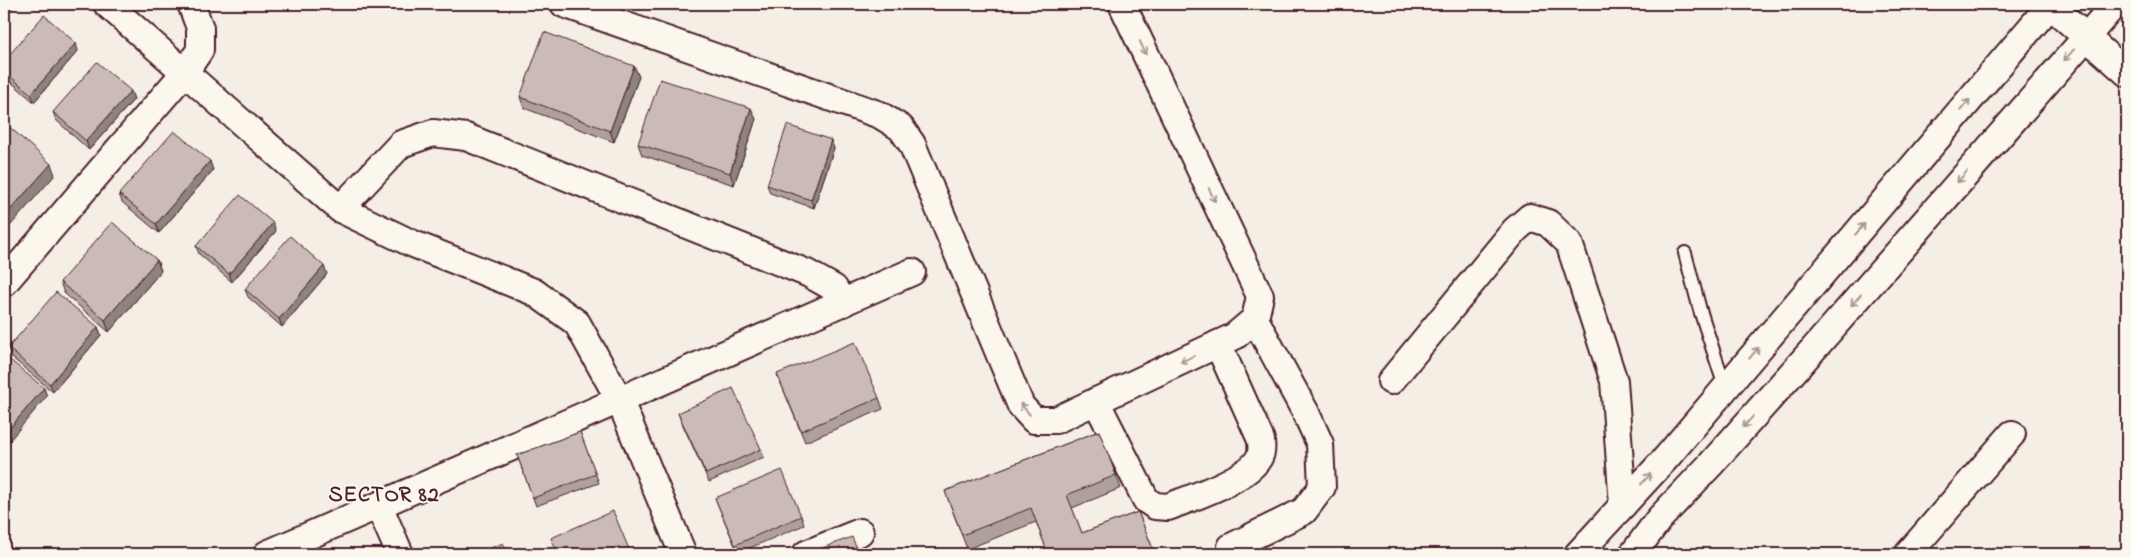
<svg xmlns="http://www.w3.org/2000/svg" width="2131" height="558" viewBox="0 0 2131 558" font-family="'Indie Flower',sans-serif">
	<style>
		.lines { fill: none; stroke-linecap: round; stroke-linejoin: round }
		.service-casing { stroke: #4a1f2b; stroke-width: 16 }
		.minor-casing { stroke: #4a1f2b; stroke-width: 30 }
		.service { stroke: #fbf7ec; stroke-width: 12 }
		.minor { stroke: #fbf7ec; stroke-width: 26 }
		.wall { fill: #aea19d; stroke: #4a1f2b }
		.shaded-wall { fill: #8d837f; stroke: #4a1f2b }
		.building { fill: #cabbb6; stroke: #4a1f2b }
		.oneway { stroke: #ab9695 }
		.labels { text-anchor: middle; stroke-width: 4; stroke-linejoin: round; paint-order: stroke }
		.district-label { font-size: 22px; font-weight: bold; letter-spacing: 1px; fill: #4a1f2b; stroke: #fbf7ec }
	</style>
	<rect width="100%" height="100%" fill="#f4eee4"/>
	<filter id="ink" filterUnits="userSpaceOnUse"><feTurbulence type="fractalNoise" baseFrequency=".02" numOctaves="2"/><feDisplacementMap in="SourceGraphic" scale="10" xChannelSelector="R" yChannelSelector="G"/><feConvolveMatrix kernelMatrix="1 2 1 2 8 2 1 2 1" color-interpolation-filters="sRGB"/></filter>
	<g filter="url(#ink)">
		<g class="lines">
			<g class="service-casing">
				<path id="service" d="M1685,253L1700,310L1725,387"/>
			</g>
			<g class="minor-casing">
				<g id="minor">
					<path d="M107,4L340,209L411,243L534,292L577,323L620,401L683,554"/>
					<path d="M564,4L880,115L901,128L912,144L1021,406L1034,420H1056L1235,336L1255,319L1260,296L1122,4"/>
					<path d="M2049,4L2127,73"/>
					<path d="M340,209L401,144L433,133L466,137L807,273L834,288L843,303"/>
					<path d="M4,283L185,72L200,50V28L191,4"/>
					<path d="M1391,381L1515,230L1530,217L1548,223L1569,243L1614,381L1623,505"/>
					<path d="M1096,401L1146,500L1155,506L1168,507C1190,498 1257,477 1261,452C1262,448 1261,443 1261,440L1218,344"/>
					<path d="M379,506L400,554"/>
					<path d="M1231,547L1304,511L1322,487L1320,444L1306,413L1255,319"/>
					<path d="M267,554L912,272"/>
					<path d="M806,554L860,532"/>
					<path d="M1578,554L1667,457L2051,4"/>
					<path d="M1633,554L1659,519L1711,464L1818,344L2115,4"/>
					<path d="M1908,554L2012,434"/>
				</g>
			</g>
			<use href="#service" class="service"/>
			<use href="#minor" class="minor"/>
		</g>
		<g class="wall">
			<path d="M78,51L34,102L4,76V61Z"/>
			<path d="M634,66L639,77L614,142L524,108L520,97Z"/>
			<path d="M134,99L89,150L56,120L53,112Z"/>
			<path d="M756,119L734,185L642,155L638,144Z"/>
			<path d="M834,148L814,208L770,193L767,185Z"/>
			<path d="M213,170L159,233L122,202L119,194Z"/>
			<path d="M276,231L232,282L199,254L196,246Z"/>
			<path d="M157,260L161,271L109,332L64,293L60,282Z"/>
			<path d="M327,274L282,327L248,297L245,289Z"/>
			<path d="M98,327L101,335L53,392L11,357L8,348Z"/>
			<path d="M777,374L879,398L883,409L805,442Z"/>
			<path d="M678,413L761,449L764,457L709,482L681,421Z"/>
			<path d="M1099,431L1121,488L1072,508L1082,533L1138,512L1155,554H1029L1046,548L1036,522L967,549L945,491Z"/>
			<path d="M580,432L599,483L536,506L517,455Z"/>
			<path d="M715,498L801,516L804,525L738,553Z"/>
		</g>
		<g class="shaded-wall">
			<path d="M4,4H15L4,17Z"/>
			<path d="M76,43L78,51L34,102L31,94Z"/>
			<path d="M634,66L639,77L614,142L610,131Z"/>
			<path d="M131,91L134,99L89,150L86,141Z"/>
			<path d="M751,108L756,119L734,185L730,173Z"/>
			<path d="M831,140L834,148L814,208L811,200Z"/>
			<path d="M210,161L213,170L159,233L156,224Z"/>
			<path d="M51,164L55,175L4,233V217Z"/>
			<path d="M273,223L276,231L232,282L229,274Z"/>
			<path d="M157,260L161,271L109,332L105,320Z"/>
			<path d="M324,266L327,274L282,327L279,319Z"/>
			<path d="M98,327L101,335L53,392L50,384Z"/>
			<path d="M44,388L47,396L4,447V435Z"/>
		</g>
		<g class="building">
			<path d="M44,15L76,43L31,94L4,71V61Z"/>
			<path d="M544,32L634,66L610,131L520,97Z"/>
			<path d="M97,62L131,91L86,141L53,112Z"/>
			<path d="M660,79L751,108L730,173L638,144Z"/>
			<path d="M4,122L51,164L4,217Z"/>
			<path d="M787,125L831,140L811,200L767,185Z"/>
			<path d="M174,131L210,161L156,224L119,194Z"/>
			<path d="M240,195L273,223L229,274L196,246Z"/>
			<path d="M112,222L157,260L105,320L60,282Z"/>
			<path d="M290,236L324,266L279,319L245,289Z"/>
			<path d="M56,292L98,327L50,384L8,348Z"/>
			<path d="M855,342L879,398L801,431L777,374Z"/>
			<path d="M4,355L44,388L4,435Z"/>
			<path d="M733,388L761,449L706,474L678,413Z"/>
			<path d="M1099,431L1116,475L1067,495L1082,533L1138,512L1155,554H1029L1046,548L1031,508L962,535L945,491Z"/>
			<path d="M580,432L596,474L533,498L517,455Z"/>
			<path d="M782,470L801,516L735,545L715,498Z"/>
			<path d="M613,511L631,554H558L551,538Z"/>
			<path d="M852,537L859,554H806Z"/>
			<path d="M503,543L508,554H477Z"/>
		</g>
		<defs><path id="oneway-shaft" d="M-6 0H5M1.5-3L5.5 0L1.5 3" fill="none" stroke-width="1.6" stroke-linecap="round" stroke-linejoin="round" transform="scale(1.25)"/></defs>
		<g class="oneway">
			<use href="#oneway-shaft" transform="translate(1143 48) rotate(65)"/>
			<use href="#oneway-shaft" transform="translate(2069 55) rotate(131)"/>
			<use href="#oneway-shaft" transform="translate(1965 105) rotate(-50)"/>
			<use href="#oneway-shaft" transform="translate(1962 177) rotate(131)"/>
			<use href="#oneway-shaft" transform="translate(1212 195) rotate(65)"/>
			<use href="#oneway-shaft" transform="translate(1860 229) rotate(-50)"/>
			<use href="#oneway-shaft" transform="translate(1856 300) rotate(131)"/>
			<use href="#oneway-shaft" transform="translate(1754 353) rotate(-50)"/>
			<use href="#oneway-shaft" transform="translate(1187 359) rotate(155)"/>
			<use href="#oneway-shaft" transform="translate(1025 409) rotate(-130)"/>
			<use href="#oneway-shaft" transform="translate(1748 422) rotate(131)"/>
			<use href="#oneway-shaft" transform="translate(1646 479) rotate(-47)"/>
		</g>
	</g>
	<g class="labels">
		<g class="district-label">
			<text x="384" y="501">SECTOR 82</text>
		</g>
	</g>
	<rect width="2131" height="558" fill="none" stroke="#fbf7ec" stroke-width="20"/>
	<rect x="10" y="10" width="2111" height="538" fill="none" stroke="#4a1f2b" stroke-width="2" filter="url(#ink)"/>
</svg>
